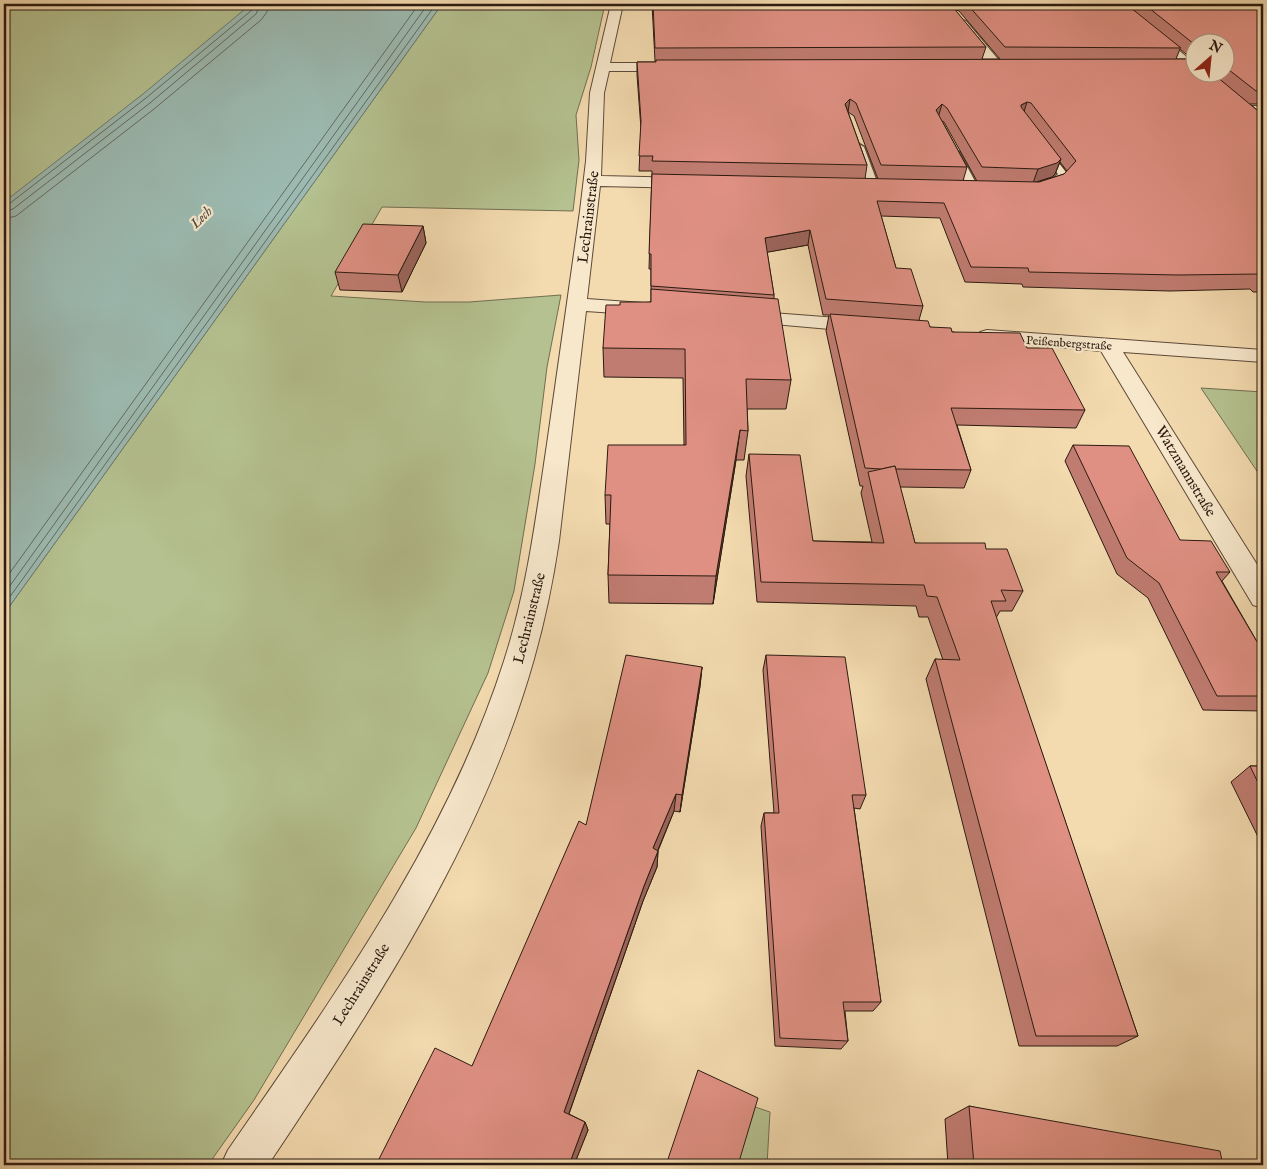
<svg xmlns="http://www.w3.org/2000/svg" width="1267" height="1169" viewBox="0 0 1267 1169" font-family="'IM FELL English',serif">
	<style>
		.green { fill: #b5c190; stroke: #706e50 }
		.water { fill: #9cbab1; stroke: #6f7a71 }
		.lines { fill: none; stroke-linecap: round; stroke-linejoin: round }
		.shore { stroke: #646a60; stroke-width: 1 }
		.service-casing { stroke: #5d4a38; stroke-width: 3 }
		.minor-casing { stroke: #5d4a38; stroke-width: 2 }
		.tertiary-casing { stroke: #5d4a38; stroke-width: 2 }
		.service { fill: #f7e7cb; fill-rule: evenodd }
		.minor { fill: #f7e7cb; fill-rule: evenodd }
		.tertiary { fill: #f7e7cb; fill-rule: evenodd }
		.wall { fill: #c07c71; stroke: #2b1a10; fill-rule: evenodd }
		.shaded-wall { fill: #9c655c; stroke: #2b1a10 }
		.building { fill: #df9083; stroke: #2b1a10 }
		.labels { text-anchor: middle; stroke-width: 4.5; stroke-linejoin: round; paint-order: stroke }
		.far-street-label { font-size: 12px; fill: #2b1a10; stroke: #f7e7cb }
		.far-water-label { font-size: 14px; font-style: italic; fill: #4d4a40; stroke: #f7e7cb }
		.street-label { font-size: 15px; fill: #2b1a10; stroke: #f7e7cb }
	</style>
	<rect width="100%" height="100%" fill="#f3daaf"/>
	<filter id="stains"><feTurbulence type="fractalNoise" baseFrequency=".004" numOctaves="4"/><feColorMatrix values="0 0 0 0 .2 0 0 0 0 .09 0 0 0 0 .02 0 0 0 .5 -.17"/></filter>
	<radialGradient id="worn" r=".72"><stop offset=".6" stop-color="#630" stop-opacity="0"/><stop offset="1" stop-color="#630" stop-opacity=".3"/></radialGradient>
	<g class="green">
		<path d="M4,4H265L4,223Z"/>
		<path d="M442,4H605L591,67L576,115L579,160L573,211L382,207L331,296L425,302H469L561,295L547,367L535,464L514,591L488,673L416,828L254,1100L208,1165H4V614Z"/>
		<path d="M1201,388L1263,392V480Z"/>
		<path d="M752,1106L770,1112L767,1165H735Z"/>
	</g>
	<path class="water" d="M251,4H442L4,614V202L143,94Z"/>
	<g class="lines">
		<g class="shore">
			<path d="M4,205L9,204L146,98L252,10L254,4"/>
			<path d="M4,212L13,209L150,103L256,14L260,4"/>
			<path d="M4,219L16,216L154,109L261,20L267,12L268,4"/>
			<path d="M4,581L419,4"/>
			<path d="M4,594L428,4"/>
			<path d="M4,605L436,4"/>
		</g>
		<g class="service-casing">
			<g id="service">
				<path d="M859,144L864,147L879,187L877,189L874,190L869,187L854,147Z"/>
				<path d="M1046,149L1049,150L1068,175L1052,187L1047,184L1058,174L1041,152Z"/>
				<path d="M955,150L960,153L979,189L977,191H971L969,189L950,153Z"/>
			</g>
		</g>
		<g class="minor-casing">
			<g id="minor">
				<path d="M611,4H623L610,63H674L681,67L674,71H609L604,93L601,176L688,178L694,180L696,183L694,186L688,188L600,186L587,299L643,303L650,305L653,309L650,313L643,315L586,311L559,541C553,581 545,620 534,659C482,844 373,1007 268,1165H221L228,1150C334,996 447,840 504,661C527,590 536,517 547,444C558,367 569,289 580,211L586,161L590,93Z"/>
				<path d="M962,20L966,21L1002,64L1004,67L1002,70H992L956,24Z"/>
				<path d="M1246,106H1263V114L1241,113L1239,110L1241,107Z"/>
				<path d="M745,311L864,320L871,322L874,326L871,330L864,332L738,321L735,317L738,313Z"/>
				<path d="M987,330L1263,350V362L1123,352L1263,574V608L1253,605L1101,351L980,340L977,336L980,332Z"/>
			</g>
		</g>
		<g class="tertiary-casing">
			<path id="tertiary" d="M1110,4H1123L1194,63L1196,72H1189Z"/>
		</g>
		<use href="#service" class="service"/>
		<use href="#minor" class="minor"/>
		<use href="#tertiary" class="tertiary"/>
	</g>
	<g class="wall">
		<path d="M652,4H1263V104H1250L1263,115V292H1253L1250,289L1170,291L1023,287L1022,284L965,282L940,218L881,216L896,268L923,306L919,320L930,327L1027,348L1085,410L1076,428L957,425L971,470L964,488L900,487L915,543L986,549L1023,591L1012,611H1000L996,618L1138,1036L1117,1046H1019L926,679L935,659L943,660L928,617H919L916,606L757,602L746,476L749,454L813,541L872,542L861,493L863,486H860L826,331L829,315H823L808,245L767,252L774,295V298L791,380L786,409H747L748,431L744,460H736L713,604L609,603L608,575L610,524H606L605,495L684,445L683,378L604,377L603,348L620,305L651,302V269H649L652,171H639L641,129L637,75V62H656V61H655ZM954,9L959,11L1000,59H982L986,47ZM1194,42H1224V72H1194ZM1180,49L1192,59H1176ZM848,112L854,116L878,179H865L867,165ZM942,121L944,122L977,181H963L967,167ZM1060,162L1067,171L1064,174L1039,182H1036L1052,177L1055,174Z"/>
		<path d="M423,226L426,243L402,292L340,290L335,272Z"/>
		<path d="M1073,445L1180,540L1230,572L1222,581L1263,652V711L1203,710L1148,598L1117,574L1065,461Z"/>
		<path d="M766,655L866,795L860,809L854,808L881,1002L873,1011H845L848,1041L841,1049L775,1046L761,826L764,813H774L763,670Z"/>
		<path d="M702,667L700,686L680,812L674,811L658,851L657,867L643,901L569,1114L585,1122L588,1130L574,1165H376L472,1066Z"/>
		<path d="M1250,766H1263V847L1231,782Z"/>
		<path d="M969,1106L1223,1165H948L945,1119Z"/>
	</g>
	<g class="shaded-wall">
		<path d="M850,99L848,112L845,104Z"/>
		<path d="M1027,102L1023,115L1017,118L1021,105Z"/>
		<path d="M942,104L938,118L936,110Z"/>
		<path d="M1061,159L1055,174L1052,177L1033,183L1038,169Z"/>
		<path d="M423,226L426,243L402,292L398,275Z"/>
		<path d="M810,230L808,245L763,253L765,238Z"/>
		<path d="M740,430L736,460L713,604L716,576Z"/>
		<path d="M702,667L700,686L680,812L682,795Z"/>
		<path d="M676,794L674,811L652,864L653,848Z"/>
		<path d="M658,851L657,867L643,901L567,1119L564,1112L644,886Z"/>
		<path d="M585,1122L588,1130L574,1165H569Z"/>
	</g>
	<g class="building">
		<path d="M653,4H947L952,6L986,47L655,48Z"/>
		<path d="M967,4H1126L1181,48L1005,47Z"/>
		<path d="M1144,4H1263V91H1256L1224,66V42H1194V44Z"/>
		<path d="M1194,59V72H1211L1263,115V276L1260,274L1178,275L1029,272L1028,268L971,267L944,203L877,201L896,268L911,269L923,306L826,299L810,230L765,238L774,295L651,286V254H649L652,174L1039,182L1064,174L1076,161L1031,103L1027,102L1021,105V107L1061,159L1057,163L1038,169L982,167L947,108L942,104L936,110L967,167L881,165L856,103L850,99L845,104L867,165L652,161L653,156H639L641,121L637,62H656V60Z"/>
		<path d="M363,224L423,226L398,275L335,272Z"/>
		<path d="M651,289L778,299L791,380L746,379L748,431L740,430L716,576L608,575L611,495H605L608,445H686L685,349L603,348L606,305H620V302H651Z"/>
		<path d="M830,314L928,321L930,327L951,328L952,332L1020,333L1027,348H1052L1085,410L951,408L971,470L896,469L895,466L881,469L865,468Z"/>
		<path d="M1073,445L1129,446L1180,540L1211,541L1230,572H1216L1263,652V696H1217L1159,583L1127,558Z"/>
		<path d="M749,454L800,455L813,541L884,543L868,472L895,466L915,543H985L986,549H1007L1023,591L1001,590L1006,601H991L1138,1036H1036L935,659L960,660L937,597L927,596L924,585L761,582Z"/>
		<path d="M626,655L702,667L682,795L676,794L653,848L658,851L644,886L564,1112L585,1122L569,1165H376L435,1048L472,1066L579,821L586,825Z"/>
		<path d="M766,655L845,657L866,795H852L881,1002H843L848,1041L780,1038L764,813H779Z"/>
		<path d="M1250,766H1263V793Z"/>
		<path d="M698,1070L758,1098L738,1165H666Z"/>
		<path d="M969,1106L1220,1151L1223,1165H974Z"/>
	</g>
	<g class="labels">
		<g class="far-street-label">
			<text transform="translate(1069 343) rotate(4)" y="4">Peißenbergstraße</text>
		</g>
		<g class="far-water-label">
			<text transform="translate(201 217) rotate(-45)" y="5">Lech</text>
		</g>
		<g class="street-label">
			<text transform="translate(588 217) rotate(-83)" y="5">Lechrainstraße</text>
			<text transform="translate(1186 471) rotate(59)" y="5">Watzmannstraße</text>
			<text transform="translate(529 618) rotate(-76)" y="5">Lechrainstraße</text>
			<text transform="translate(361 984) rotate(-58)" y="5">Lechrainstraße</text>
		</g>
	</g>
	<rect width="1267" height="1169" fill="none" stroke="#f3daaf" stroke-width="20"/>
	<rect x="5" y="5" width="1257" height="1159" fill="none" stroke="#2b1a10" stroke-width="2.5"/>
	<rect x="10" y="10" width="1247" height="1149" fill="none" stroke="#2b1a10"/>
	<g transform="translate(1210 58) rotate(27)"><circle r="24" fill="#f7e7cb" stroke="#a59580"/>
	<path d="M0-4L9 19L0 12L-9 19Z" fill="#8f2418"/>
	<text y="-8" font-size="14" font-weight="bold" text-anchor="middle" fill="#2b1a10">N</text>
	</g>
	<rect width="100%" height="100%" filter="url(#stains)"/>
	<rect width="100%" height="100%" fill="url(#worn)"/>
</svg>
